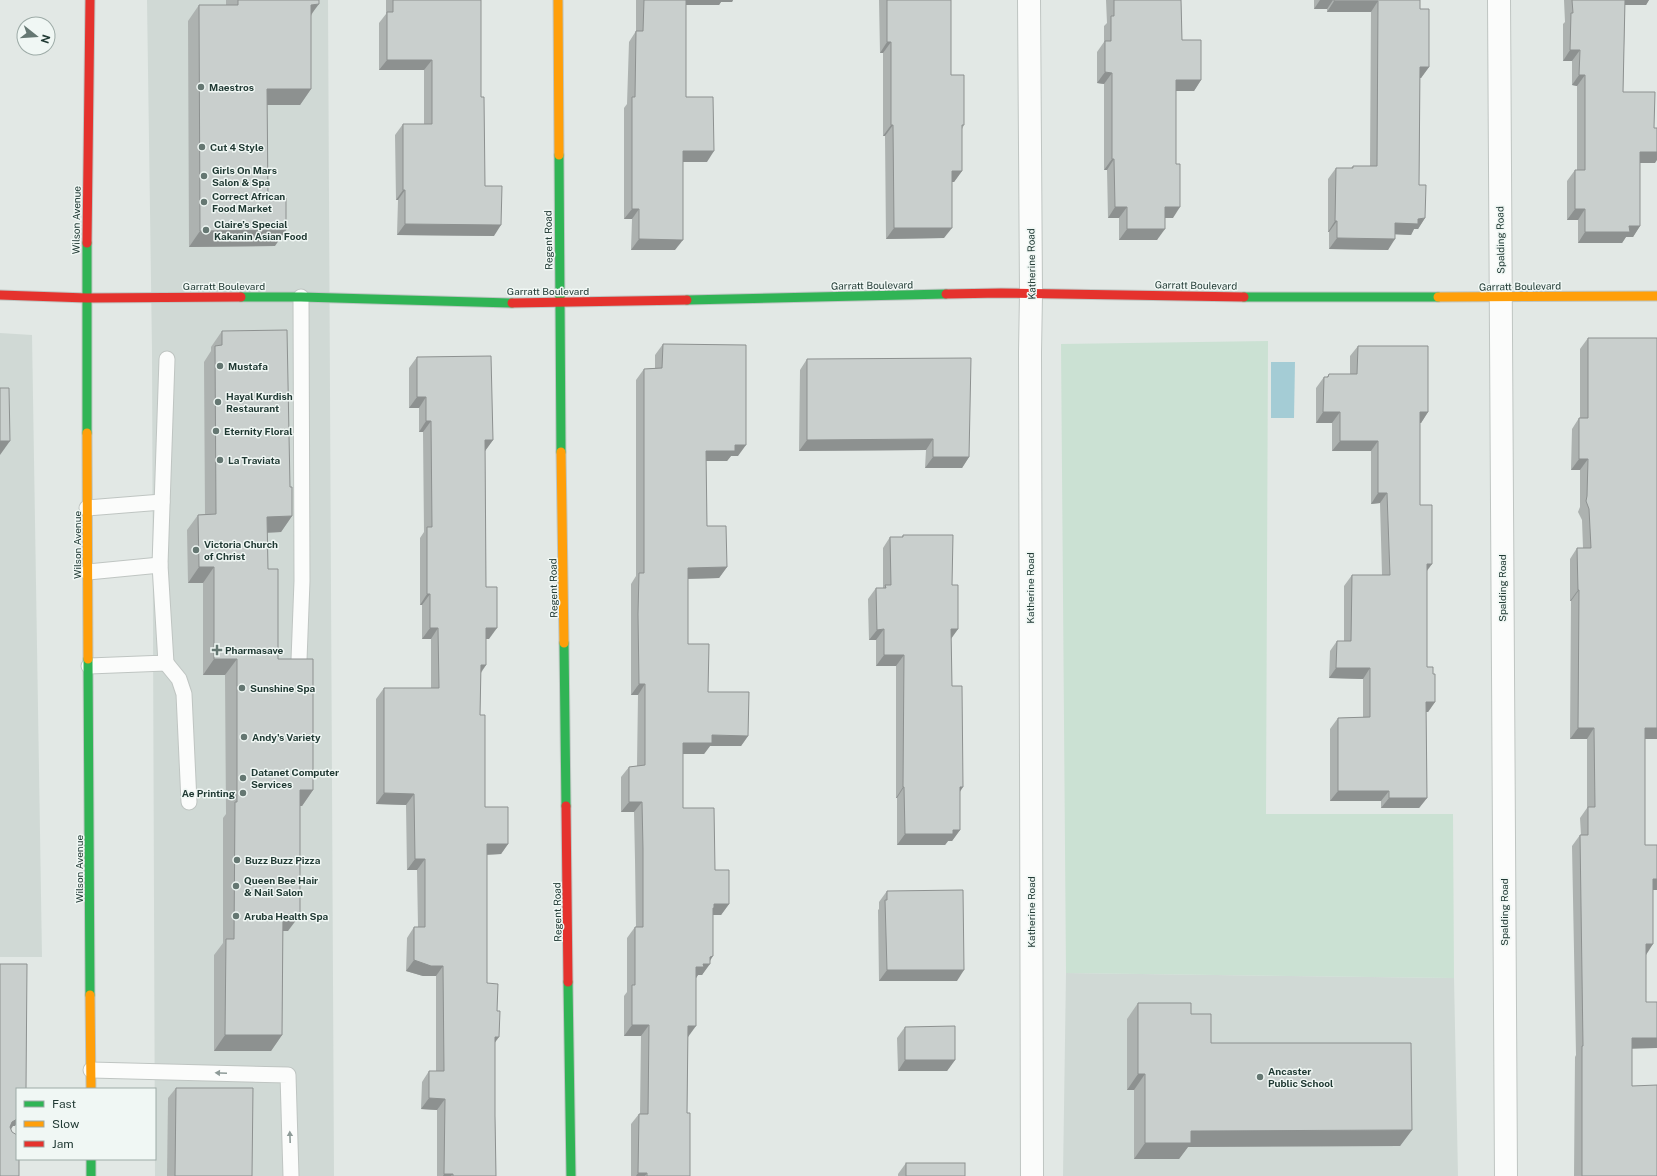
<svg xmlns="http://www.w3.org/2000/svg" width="1657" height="1176" viewBox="0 0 1657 1176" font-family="'Public Sans',sans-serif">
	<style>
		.built { fill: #d0d9d5 }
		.green { fill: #cbe1d3 }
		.water { fill: #a4ccd5 }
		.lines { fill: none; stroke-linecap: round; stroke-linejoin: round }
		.lane-casing { stroke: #bfc5c2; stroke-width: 17 }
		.street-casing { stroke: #bfc5c2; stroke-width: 24 }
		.fast-casing { stroke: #bec6c3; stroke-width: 11 }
		.slow-casing { stroke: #bec6c3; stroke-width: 11 }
		.jam-casing { stroke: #bec6c3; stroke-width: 11 }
		.lane { stroke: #fbfcfb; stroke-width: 15 }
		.street { stroke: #fbfcfb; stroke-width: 22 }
		.fast { stroke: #30b455; stroke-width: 9 }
		.slow { stroke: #ff9f0a; stroke-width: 9 }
		.jam { stroke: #e5322d; stroke-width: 9 }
		.wall { fill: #adb2b0 }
		.shaded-wall { fill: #8d9190 }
		.building { fill: #c9cfcd; stroke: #8d9190 }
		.oneway { fill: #8e9b98 }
		.poi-dot { fill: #657772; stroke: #f0f7f4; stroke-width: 1.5 }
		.labels { text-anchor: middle; stroke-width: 3; stroke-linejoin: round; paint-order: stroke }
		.poi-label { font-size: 10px; font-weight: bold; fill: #213a34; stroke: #f0f7f4; text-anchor: start }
		.street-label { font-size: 10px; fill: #213a34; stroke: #f0f7f4 }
	</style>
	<rect width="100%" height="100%" fill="#e2e8e5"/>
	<g class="built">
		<path d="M147,0H328L334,1176H155L152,351Z"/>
		<path d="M0,333L32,335L42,957H0Z"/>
		<path d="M1066,973L1454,978L1458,1176H1063Z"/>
	</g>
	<path class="green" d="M1268,341L1266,814H1453L1454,978L1066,973L1061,344Z"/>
	<path class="water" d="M1271,362H1295L1294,418H1271Z"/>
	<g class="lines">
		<g class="lane-casing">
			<g id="lane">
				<path d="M87,508L162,502"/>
				<path d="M88,572L160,565"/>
				<path d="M299,660L302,581L301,297"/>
				<path d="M166,663L179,679L184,694L189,802"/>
				<path d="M89,666L166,663L160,565L167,359"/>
				<path d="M91,1070L288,1075L291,1176"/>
			</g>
		</g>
		<g class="street-casing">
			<g id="street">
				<path d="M1029,0L1031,294L1030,352L1032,1176"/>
				<path d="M1499,0L1506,1176"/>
			</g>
		</g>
		<g class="fast-casing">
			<g id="fast">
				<path d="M559,155L561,452"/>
				<path d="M241,297H301L512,303"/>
				<path d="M1244,297H1438"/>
				<path d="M687,300L946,294"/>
				<path d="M87,433V243"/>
				<path d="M564,643L566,806"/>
				<path d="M88,659L90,995"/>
				<path d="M568,982L571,1176"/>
				<path d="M91,1159V1176"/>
			</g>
		</g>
		<g class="slow-casing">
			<g id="slow">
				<path d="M558,0L559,155"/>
				<path d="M1438,297L1657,296"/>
				<path d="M87,433L88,659"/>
				<path d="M561,452L564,643"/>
				<path d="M90,995L91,1089"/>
			</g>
		</g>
		<g class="jam-casing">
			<g id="jam">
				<path d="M87,243L90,0"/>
				<path d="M946,294L1001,293L1244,297"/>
				<path d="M0,295L87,298L241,297"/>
				<path d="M512,303L687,300"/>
				<path d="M566,806L568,982"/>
			</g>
		</g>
		<use href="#lane" class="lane"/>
		<use href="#street" class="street"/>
		<use href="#fast" class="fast"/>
		<use href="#slow" class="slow"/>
		<use href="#jam" class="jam"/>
	</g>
	<g class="wall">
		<path d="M226,0H319L311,16V89L300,105H267L268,198L275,246L189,247L188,21L199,5H226Z"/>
		<path d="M386,0H481V97L485,186L494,236L397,235L398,200H396L395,135L403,124H424V70H379V23L386,14Z"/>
		<path d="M636,0H733L732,2H721L719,5H686V97L707,162H683L675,250H631L632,219H624V108L627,104L629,42L636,31Z"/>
		<path d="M879,0H951V75L964,125L962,129V171L954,182H952L944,238L886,239L885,136H883V53H880Z"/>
		<path d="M1106,0H1181L1182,40L1201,80L1194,91H1176L1173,218H1165L1157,240H1119V218H1108L1107,170H1104V84L1097,83V52L1104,42V26L1107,23Z"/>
		<path d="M1314,0H1420V9L1429,67L1421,78H1420L1419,185L1425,218L1418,229H1414L1411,235L1395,234L1388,250L1329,249V232H1328V179L1336,168H1351L1353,166H1370L1371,12H1327V9H1314Z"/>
		<path d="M1564,0H1649L1646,5H1625L1623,92L1655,163H1640V226L1633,237H1626L1622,243H1578V220H1567V181L1575,170H1577V86L1572,85V61H1563V24L1565,22Z"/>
		<path d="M222,331L290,487L292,516L281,532L267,533L268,569L278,659L313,790L302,806H300L288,931H283L282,1035L271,1051H214V955L223,943V818L226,814L225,675H203V583H188L187,530L198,515L205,514L204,362L211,351V347Z"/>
		<path d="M1588,338L1657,739H1645V845L1653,890L1646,955L1632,1049V1086L1657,1176H1574L1575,1057L1576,1055L1572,846L1580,835H1581L1580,818L1587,808V739H1570L1571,601H1570V559L1577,548H1583L1582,520L1578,512L1580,507V470H1571L1572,429L1579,418H1580V349Z"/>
		<path d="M663,344L738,456H731L727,461H706L707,526L727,567L719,578L688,579V644L708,692L748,736L741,746H710L704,754H683V808L715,870L729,904L721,915H713L710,962L702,975H698L696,978L688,1037L687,1113L690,1176H631V1124L639,1114H640L641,1036H624V996L627,992V938L635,927H636L635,860L634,812H621V777L629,767L637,766L638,695H631V584L636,576V380L644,369L655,368V355Z"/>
		<path d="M1358,346L1428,412L1421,423H1420V505L1432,564L1427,571V667L1433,674L1435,702L1428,712H1426L1427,798L1419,808H1381V801H1330V729L1338,718L1363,717V679L1329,678L1330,651L1337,641H1344V586L1352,575H1382L1380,503L1371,504V451H1332V423H1316V388L1324,377H1327L1329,374H1350V356Z"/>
		<path d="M417,357L493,440L485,451L486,587L489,639H486V665L481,673L480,715L485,807L508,844L501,854L487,855V983L495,1043V1116L496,1176H437V1110L421,1109L422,1082L429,1071H436V976H423L406,971L407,938L414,927H418L417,870H407L406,805L376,804V699L384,688H431V639H422V605H420V538L424,532L423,432H419V408H409V368Z"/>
		<path d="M807,359L969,457L962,468H925L926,450L799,451L800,370Z"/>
		<path d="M903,535L952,585L958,629L951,639L952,686L960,792V830L952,841H948L945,845H897V798H896V666H876V640H869L868,599L876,588H883V548L890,537H902Z"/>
		<path d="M887,891L957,981H879L878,910L879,909V902Z"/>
		<path d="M1138,1003L1191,1014L1211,1043L1412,1130L1400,1146L1188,1147L1179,1159H1134V1090H1127V1019Z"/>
		<path d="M905,1027L955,1060L947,1071H898L897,1038Z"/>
		<path d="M176,1088L252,1176H167L168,1098Z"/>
		<path d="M906,1163L965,1176H898V1174Z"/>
	</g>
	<g class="shaded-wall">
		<path d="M685,0H733L732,2H721L719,5H685Z"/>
		<path d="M1320,0H1333L1327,9H1314Z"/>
		<path d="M1621,0H1649L1646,5H1617Z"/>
		<path d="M1334,1H1378L1371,12H1327Z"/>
		<path d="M319,4L307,20L311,5Z"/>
		<path d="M887,42H891L883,53H880Z"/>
		<path d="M1570,50H1580L1572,61H1563Z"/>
		<path d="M387,60H432L424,70H379Z"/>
		<path d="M1420,67H1429L1421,78H1412Z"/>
		<path d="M1105,72L1112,73L1104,84L1097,83Z"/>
		<path d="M1579,75H1585L1577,86L1572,85Z"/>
		<path d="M1176,80H1201L1194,91H1168Z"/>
		<path d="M267,89H311L300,105H256Z"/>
		<path d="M891,125H893L885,136H883Z"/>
		<path d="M683,151H714L707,162H675Z"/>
		<path d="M1640,152H1657V160L1655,163H1632Z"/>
		<path d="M1112,159H1114L1107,170H1104Z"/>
		<path d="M952,171H962L954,182H944Z"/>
		<path d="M403,190H405L398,200H396Z"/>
		<path d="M1115,207H1127L1119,218H1108Z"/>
		<path d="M1165,207H1180L1173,218H1157Z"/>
		<path d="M632,209H639L632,219H624Z"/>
		<path d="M1575,209H1585L1578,220H1567Z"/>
		<path d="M1425,218L1418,229H1414L1411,235L1387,234L1395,223L1418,219Z"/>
		<path d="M1335,221H1337L1329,232H1328Z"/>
		<path d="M405,224L501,225L494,236L397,235Z"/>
		<path d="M1629,226H1640L1633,237H1626L1622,243H1578L1585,232Z"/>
		<path d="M894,228H952L944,238L886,239Z"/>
		<path d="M1127,229H1165L1157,240H1119Z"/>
		<path d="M286,230L275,246L189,247L200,231Z"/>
		<path d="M1337,238L1395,239L1388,250L1329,249Z"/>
		<path d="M639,239L683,240L675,250H631Z"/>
		<path d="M417,397H426L419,408H409Z"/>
		<path d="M1323,412H1340L1332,423H1316Z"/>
		<path d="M1420,412H1428L1421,423H1412Z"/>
		<path d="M426,421H431L423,432H419Z"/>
		<path d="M933,439L926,450L799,451L807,440Z"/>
		<path d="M485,440H493L485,451Z"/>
		<path d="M0,441H10L0,455Z"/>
		<path d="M1340,441H1378L1371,451H1332Z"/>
		<path d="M735,445H746L738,456H731L727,461H699L706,451Z"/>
		<path d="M933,457H969L962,468H925Z"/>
		<path d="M1579,459H1588L1580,470H1571Z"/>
		<path d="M1378,493H1387L1380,503L1371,504Z"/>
		<path d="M292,516L281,532L256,533L267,517Z"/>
		<path d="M1427,564H1432L1424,574Z"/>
		<path d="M199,567H214L203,583H188Z"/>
		<path d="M727,567L719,578L681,579L688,568Z"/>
		<path d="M1578,590H1579L1571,601H1570Z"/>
		<path d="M427,594H430L422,605H420Z"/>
		<path d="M430,628H438L431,639H422Z"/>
		<path d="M486,628H497L489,639H478Z"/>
		<path d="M884,629L876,640H869L877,630Z"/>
		<path d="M951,629H958L950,640Z"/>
		<path d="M884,655H904L896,666H876Z"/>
		<path d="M214,659H237L225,675H203Z"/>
		<path d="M481,665H486L478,676Z"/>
		<path d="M1336,668H1370L1363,679L1329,678Z"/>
		<path d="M639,684H645L638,695H631Z"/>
		<path d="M1426,702H1435L1428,712H1419Z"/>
		<path d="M1578,728H1594L1587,739H1570Z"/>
		<path d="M1645,728H1657V739H1638Z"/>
		<path d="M712,735L748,736L741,746H710L704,754H676L683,743Z"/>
		<path d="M903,787H904L897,798H896Z"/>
		<path d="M960,787H963L956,798Z"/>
		<path d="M300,790H313L302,806H289Z"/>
		<path d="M1338,791H1389L1381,801H1330Z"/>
		<path d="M384,793L414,794L406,805L376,804Z"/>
		<path d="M1389,798H1427L1419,808H1381Z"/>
		<path d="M629,802H642L634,812H621Z"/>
		<path d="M953,830H960L952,841H948L945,845H897L905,834Z"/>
		<path d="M487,844H508L501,854L479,855Z"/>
		<path d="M415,859H425L417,870H407Z"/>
		<path d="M1653,879H1657V890H1645Z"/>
		<path d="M714,904H729L721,915H709Z"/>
		<path d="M283,915H300L288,931H272Z"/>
		<path d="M1646,944H1653L1646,955Z"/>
		<path d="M713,956L708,964H710L702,975H698L696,978V967L710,957Z"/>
		<path d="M414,960L443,966L436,976H423L406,971Z"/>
		<path d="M887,970H964L957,981H879Z"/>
		<path d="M632,1025H649L641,1036H624Z"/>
		<path d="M688,1026H696L688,1037Z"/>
		<path d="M225,1035H282L271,1051H214Z"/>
		<path d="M495,1037H499L491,1048Z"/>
		<path d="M1632,1038H1657V1048L1624,1049Z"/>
		<path d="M905,1060H955L947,1071H898Z"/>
		<path d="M1138,1074H1145L1134,1090H1127Z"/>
		<path d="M429,1098L445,1099L437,1110L421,1109Z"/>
		<path d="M17,1113V1123L15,1126H13L8,1134L0,1138Z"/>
		<path d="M1412,1130L1400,1146L1188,1147L1179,1159H1134L1145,1143L1191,1131Z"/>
		<path d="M638,1173H647L645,1176H636Z"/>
		<path d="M444,1174H453L451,1176H443Z"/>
	</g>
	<g class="building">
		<path d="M238,0H319V4L311,5V89H267L268,198H286V230L200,231L199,5H238Z"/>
		<path d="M393,0H481V97H484L485,186H502L501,225L405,224V190H403V124H432V60H387V12H393Z"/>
		<path d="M644,0H686V97H713L714,151H683V240L639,239V209H632V97H635L636,31H643Z"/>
		<path d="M887,0H951V75H964V125H962V171H952V228H894L893,125H891V42H887Z"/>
		<path d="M1114,0H1181L1182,40H1201V80H1176V164H1180V207H1165V229H1127V207H1115L1114,159H1112V73L1105,72V41H1111V16H1114Z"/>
		<path d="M1334,0H1420V9H1429V67H1420L1419,185H1426L1425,218L1418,219V224L1395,223V239L1337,238V221H1335L1336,168H1353V166H1377L1378,1H1334Z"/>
		<path d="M1572,0H1625L1623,92H1655L1654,128H1657V152H1640V226H1629L1630,232H1585V209H1575V170H1585V75H1579L1580,50H1570L1571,13H1573Z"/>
		<path d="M287,330L290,487H292V516L267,517L268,569H278V659H313V790H300V915H283L282,1035H225L226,939H234L235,802H237V659H214V567H199L198,515L216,514L215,346L222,345V331Z"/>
		<path d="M1588,338H1657V728H1645V845H1657V879H1653V944H1646V1002H1657V1038H1632V1086L1657,1085V1176H1582V1046H1583L1580,835H1588V807H1595L1594,728H1578L1579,590H1578L1577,548H1591L1589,509L1586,501L1587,496L1588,459H1579V418H1588Z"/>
		<path d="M663,344L746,345V445H735V451H706L707,526H726L727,567L688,568V644H709L708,692H749L748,736L712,735V743H683V808H714L715,870H729V904H714V908H713V956L710,957V964H703L704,967H696V1026H688L687,1113H690V1176H647V1173H638L639,1114H648L649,1025H632V985H635V927H643V849L642,802H629V767L645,765V684H639L638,614L639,573H644V369L662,368Z"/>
		<path d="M1358,346H1428V412H1420V505H1432V564H1427V667H1433V674H1435V702H1426L1427,798H1389V791H1338V718L1370,717V668H1336L1337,641H1351L1352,575H1390L1387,493H1378V441H1340V412H1323L1324,377H1328L1329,374H1357Z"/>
		<path d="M491,356L493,440H485L486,587H497V628H486V665H481L480,715H485V807H508V844H487V983L498,984L497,1011H500L499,1037H495V1116L496,1176H453V1174H444L445,1099L429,1098V1071H444L443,966H431L414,960V927H425V859H415L414,794L384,793V688H439L438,628H430V594H427V527H432L431,421H426V397H417V357Z"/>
		<path d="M971,358L969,457H933V439L807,440V359Z"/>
		<path d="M0,388H9L10,441H0Z"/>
		<path d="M903,535H953L952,585H958V629H951L952,686H962L963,787H960V830H953V834H905L904,787H903L904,655H884V629L877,630L876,588H886L885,585H891L890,537H903Z"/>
		<path d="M963,890L964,970H887L885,900H887V891Z"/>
		<path d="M0,964H27L26,1089H17V1119L12,1122L10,1127L12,1132L17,1135V1159H19V1176H0Z"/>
		<path d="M1138,1003H1191V1014H1211V1043H1411L1412,1130L1191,1131V1143H1145V1074H1138Z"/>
		<path d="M955,1026V1060H905V1027Z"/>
		<path d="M176,1088H253L252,1176H175Z"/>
		<rect x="906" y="1163" width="59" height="13"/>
	</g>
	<defs><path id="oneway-solid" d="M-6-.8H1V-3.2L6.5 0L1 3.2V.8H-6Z"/></defs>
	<g class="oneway">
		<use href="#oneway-solid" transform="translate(221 1073) rotate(-178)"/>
		<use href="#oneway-solid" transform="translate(290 1137) rotate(-92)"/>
	</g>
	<g class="poi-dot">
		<circle cx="201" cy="87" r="4"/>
		<circle cx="202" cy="147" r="4"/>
		<circle cx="204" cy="176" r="4"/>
		<circle cx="204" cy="202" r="4"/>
		<circle cx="206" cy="230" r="4"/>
		<circle cx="220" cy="366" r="4"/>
		<circle cx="218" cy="402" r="4"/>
		<circle cx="216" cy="431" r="4"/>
		<circle cx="220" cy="460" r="4"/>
		<circle cx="196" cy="550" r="4"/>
		<path d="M215 644h4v4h4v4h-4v4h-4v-4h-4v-4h4z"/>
		<circle cx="242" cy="688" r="4"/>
		<circle cx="244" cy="737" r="4"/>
		<circle cx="243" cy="778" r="4"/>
		<circle cx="243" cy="793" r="4"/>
		<circle cx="237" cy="860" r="4"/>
		<circle cx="236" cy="886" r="4"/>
		<circle cx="236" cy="916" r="4"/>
		<circle cx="1260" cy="1077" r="4"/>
	</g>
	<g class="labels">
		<g class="poi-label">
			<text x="209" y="91">Maestros</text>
			<text x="210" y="151">Cut 4 Style</text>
			<text x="212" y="174">Girls On Mars<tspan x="212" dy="12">Salon &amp; Spa</tspan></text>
			<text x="212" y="200">Correct African<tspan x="212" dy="12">Food Market</tspan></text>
			<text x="214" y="228">Claire’s Special<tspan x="214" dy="12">Kakanin Asian Food</tspan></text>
			<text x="228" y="370">Mustafa</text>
			<text x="226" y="400">Hayal Kurdish<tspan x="226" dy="12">Restaurant</tspan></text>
			<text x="224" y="435">Eternity Floral</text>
			<text x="228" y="464">La Traviata</text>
			<text x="204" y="548">Victoria Church<tspan x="204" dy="12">of Christ</tspan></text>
			<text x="225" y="654">Pharmasave</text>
			<text x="250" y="692">Sunshine Spa</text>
			<text x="252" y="741">Andy's Variety</text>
			<text x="251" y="776">Datanet Computer<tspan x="251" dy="12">Services</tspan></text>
			<text x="235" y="797" text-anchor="end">Ae Printing</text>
			<text x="245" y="864">Buzz Buzz Pizza</text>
			<text x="244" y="884">Queen Bee Hair<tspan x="244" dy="12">&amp; Nail Salon</tspan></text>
			<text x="244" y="920">Aruba Health Spa</text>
			<text x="1268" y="1075">Ancaster<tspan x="1268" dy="12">Public School</tspan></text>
		</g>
		<g class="street-label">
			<text transform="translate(76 220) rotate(-89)" y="4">Wilson Avenue</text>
			<text transform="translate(548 240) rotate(-91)" y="4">Regent Road</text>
			<text transform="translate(1500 240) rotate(-91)" y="4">Spalding Road</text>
			<text transform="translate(1031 264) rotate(-91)" y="4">Katherine Road</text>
			<text transform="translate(872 285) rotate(-1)" y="4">Garratt Boulevard</text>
			<text transform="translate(1196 285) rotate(1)" y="4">Garratt Boulevard</text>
			<text x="224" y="290">Garratt Boulevard</text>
			<text transform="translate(1520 286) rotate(-1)" y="4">Garratt Boulevard</text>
			<text x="548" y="295">Garratt Boulevard</text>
			<text transform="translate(77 545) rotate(-90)" y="4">Wilson Avenue</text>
			<text transform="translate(553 588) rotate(-91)" y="4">Regent Road</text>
			<text transform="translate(1030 588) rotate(-90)" y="4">Katherine Road</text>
			<text transform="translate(1502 588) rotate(-90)" y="4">Spalding Road</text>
			<text transform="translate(79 869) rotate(-90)" y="4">Wilson Avenue</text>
			<text transform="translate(557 912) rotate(-91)" y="4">Regent Road</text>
			<text transform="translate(1031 912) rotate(-90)" y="4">Katherine Road</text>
			<text transform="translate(1504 912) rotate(-90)" y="4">Spalding Road</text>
		</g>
	</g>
	<rect x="16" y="1088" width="140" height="72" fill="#f0f7f4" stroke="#9daba7"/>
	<rect x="24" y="1101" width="20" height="6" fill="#30b455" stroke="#9daba7"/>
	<text x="52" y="1108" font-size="12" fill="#213a34">Fast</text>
	<rect x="24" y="1121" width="20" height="6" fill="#ff9f0a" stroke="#9daba7"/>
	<text x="52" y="1128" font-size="12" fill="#213a34">Slow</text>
	<rect x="24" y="1141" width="20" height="6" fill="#e5322d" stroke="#9daba7"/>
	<text x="52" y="1148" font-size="12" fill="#213a34">Jam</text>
	<g transform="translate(36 36) rotate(107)"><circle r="19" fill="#f0f7f4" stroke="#9daba7"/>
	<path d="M0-3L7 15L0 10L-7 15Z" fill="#657772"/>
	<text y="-6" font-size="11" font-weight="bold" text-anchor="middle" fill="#213a34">N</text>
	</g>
</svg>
